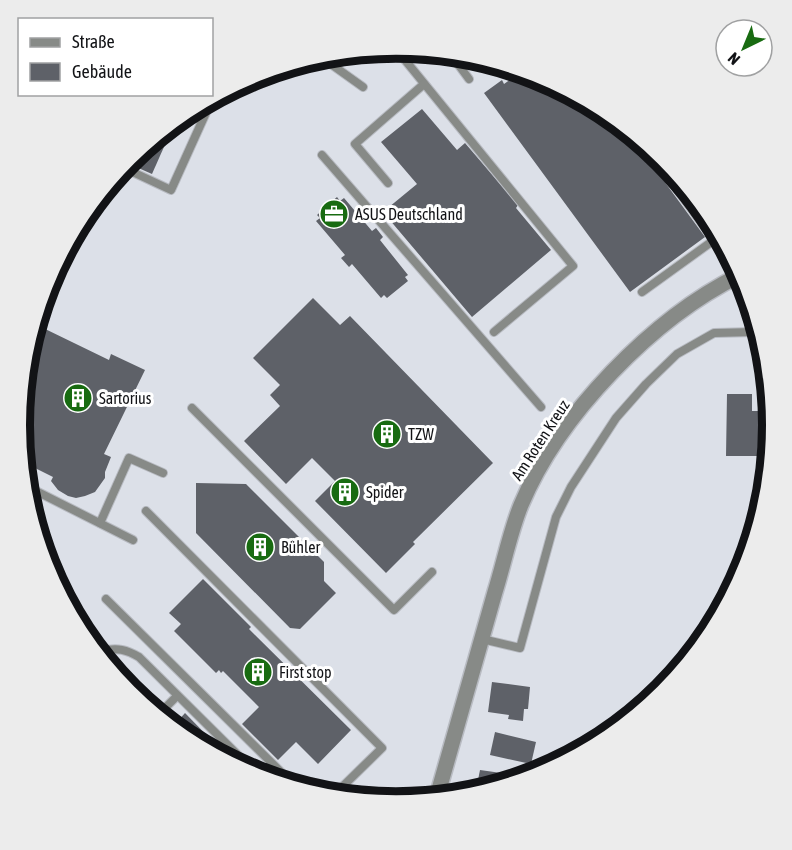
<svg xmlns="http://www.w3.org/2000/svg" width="792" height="850" viewBox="0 0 792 850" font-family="'Asap Condensed',sans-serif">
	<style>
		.building { fill: #5e6168 }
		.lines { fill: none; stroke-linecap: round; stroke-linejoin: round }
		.service-casing { stroke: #b8bbc2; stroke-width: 10 }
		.tertiary-casing { stroke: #b8bbc2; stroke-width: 18 }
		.service { stroke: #878a87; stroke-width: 8 }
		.tertiary { stroke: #878a87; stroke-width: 15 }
		.labels { text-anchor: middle; stroke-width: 6; stroke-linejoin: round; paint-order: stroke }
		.poi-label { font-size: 16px; fill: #121316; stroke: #fff; text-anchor: start }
		.street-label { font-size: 16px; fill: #121316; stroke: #fff }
		.rim { fill: none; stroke: #121316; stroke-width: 8 }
	</style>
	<rect width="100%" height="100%" fill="#dce0e8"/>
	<g class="building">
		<path d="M487,67L502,70L494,76Z"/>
		<path d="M511,71L540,77L634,140L705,237L630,292L484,93L502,80L504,84L515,76Z"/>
		<path d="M422,109L457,150L465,143L518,205L516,208L551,250L472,317L383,212L417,184L381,142Z"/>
		<path d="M171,131L152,174L127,163L130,159Z"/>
		<path d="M337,197L340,201L344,198L372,231L376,228L383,237L380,240L408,275L405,277L408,281L387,298L384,295L381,298L352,264L349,267L341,258L345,255L316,221L320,218L317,215Z"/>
		<path d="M313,298L340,325L350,316L493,463L413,542L415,544L386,573L315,501L335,481L312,458L286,484L244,441L280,406L270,395L280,385L253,358Z"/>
		<path d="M39,326L109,360L111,354L145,370L104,454L111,457L105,472V478L95,492L85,496L76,498L68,496L58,490L51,481L53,477L27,464L20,425Z"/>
		<path d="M727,394H752V411H770L772,425L766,456H726Z"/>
		<path d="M196,483L246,484L324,562V581L336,593L300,629L290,628L196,533Z"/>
		<path d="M203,579L251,627L249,629L351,730L318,764L296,742L278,760L242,724L259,707L223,671L221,673L219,670L216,673L174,631L181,624L169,613Z"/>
		<path d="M492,682L530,687L528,709H524L523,721L508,719L509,715L488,712Z"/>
		<path d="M185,713L225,754V755L177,722Z"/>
		<path d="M495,732L536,742L531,764L490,755Z"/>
		<path d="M480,770L522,776V777L477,785Z"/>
	</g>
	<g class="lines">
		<g class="service-casing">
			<g id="service">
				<path d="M396,49L573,266L494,332"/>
				<path d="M455,60L469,79"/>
				<path d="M328,62L363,87"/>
				<path d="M322,155L541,407"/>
				<path d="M124,168L171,190L209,106"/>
				<path d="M388,183L355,144L424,84"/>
				<path d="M642,292L714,240L649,150"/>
				<path d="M192,408L394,610L432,572"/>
				<path d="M32,489L133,540"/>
				<path d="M146,511L382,748L339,790"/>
				<path d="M100,523L129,458L163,473"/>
				<path d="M106,599L289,780"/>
				<path d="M482,639L520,648L556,517L571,487L616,418L646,384L677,354L714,333L754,332"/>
				<path d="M103,651C117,647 127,650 139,657L256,773"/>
				<path d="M161,712L177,696"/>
			</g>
		</g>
		<g class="tertiary-casing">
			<path id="tertiary" d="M438,793C457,726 476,659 495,592C504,563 510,532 521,505C559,414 653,318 740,275"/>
		</g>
		<use href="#service" class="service"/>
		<use href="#tertiary" class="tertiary"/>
	</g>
	<defs>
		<g id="office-disc" transform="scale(1.5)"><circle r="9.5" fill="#186b11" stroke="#fff"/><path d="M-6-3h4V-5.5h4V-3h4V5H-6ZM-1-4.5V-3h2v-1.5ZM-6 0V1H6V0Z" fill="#fff"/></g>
		<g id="building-disc" transform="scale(1.5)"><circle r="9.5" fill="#186b11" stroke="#fff"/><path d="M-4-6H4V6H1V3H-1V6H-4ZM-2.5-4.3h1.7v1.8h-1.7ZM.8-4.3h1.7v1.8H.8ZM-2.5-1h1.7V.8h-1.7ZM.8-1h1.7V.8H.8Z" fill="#fff"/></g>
	</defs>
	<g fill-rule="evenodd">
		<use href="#office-disc" x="334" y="214"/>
		<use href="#building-disc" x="78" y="398"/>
		<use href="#building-disc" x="387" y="434"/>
		<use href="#building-disc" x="345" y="492"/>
		<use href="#building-disc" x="260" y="547"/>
		<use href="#building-disc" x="258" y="672"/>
	</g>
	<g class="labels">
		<g class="poi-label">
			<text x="355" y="220">ASUS Deutschland</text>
			<text x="99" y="404">Sartorius</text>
			<text x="408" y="440">TZW</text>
			<text x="366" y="498">Spider</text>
			<text x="281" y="553">Bühler</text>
			<text x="279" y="678">First stop</text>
		</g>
		<g class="street-label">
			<text transform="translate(540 440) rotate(-57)" y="6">Am Roten Kreuz</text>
		</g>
	</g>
	<path d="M0 0H792V850H0ZM30 425a366 366 0 1 1 732 0a366 366 0 1 1-732 0Z" fill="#ececec" fill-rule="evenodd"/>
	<path class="rim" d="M30 425a366 366 0 1 1 732 0a366 366 0 1 1-732 0Z"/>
	<rect x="18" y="18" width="195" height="78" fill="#ffffff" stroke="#a0a1a2" stroke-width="1.5"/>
	<rect x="30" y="38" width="30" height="9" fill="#878a87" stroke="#a0a1a2" stroke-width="1.5"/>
	<text x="72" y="48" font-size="18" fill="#121316">Straße</text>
	<rect x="30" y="63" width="30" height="18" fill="#5e6168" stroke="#a0a1a2" stroke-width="1.5"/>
	<text x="72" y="78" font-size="18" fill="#121316">Gebäude</text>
	<g transform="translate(744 48) rotate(223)"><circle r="28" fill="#ffffff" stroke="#a0a1a2" stroke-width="1.5"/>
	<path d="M0-4.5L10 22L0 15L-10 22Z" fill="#186b11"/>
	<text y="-9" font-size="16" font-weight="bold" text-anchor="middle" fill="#121316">N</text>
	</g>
</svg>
